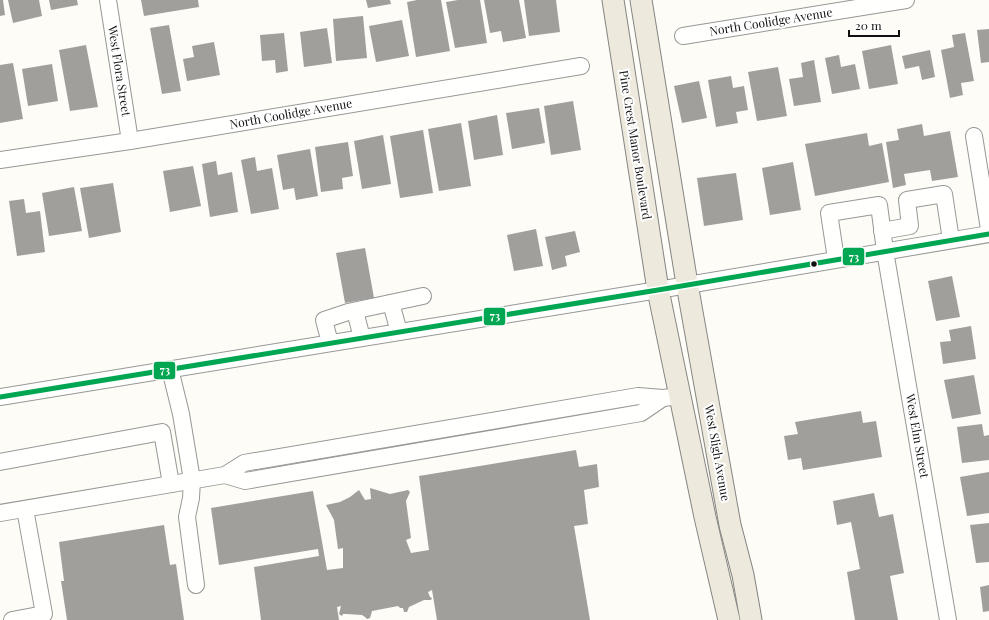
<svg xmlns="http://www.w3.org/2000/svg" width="989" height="620" viewBox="0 0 989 620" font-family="'Playfair Display',serif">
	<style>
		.building { fill: #a19f9c }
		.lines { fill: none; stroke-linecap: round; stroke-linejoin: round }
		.minor-casing { stroke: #979795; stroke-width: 18 }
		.major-casing { stroke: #858482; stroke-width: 23 }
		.minor { stroke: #fffffe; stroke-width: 16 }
		.major { stroke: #ede9dc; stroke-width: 21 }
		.bus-1-casing { stroke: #fff; stroke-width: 8 }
		.bus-1 { stroke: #00a651; stroke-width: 5 }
		.bus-dot { fill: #111; stroke: #fff; stroke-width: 1.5 }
		.labels { text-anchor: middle; stroke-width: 4; stroke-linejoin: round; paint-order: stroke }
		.street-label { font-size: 12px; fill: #111; stroke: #fff }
		.line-badge { stroke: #fff; stroke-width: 1.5 }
		.badge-label { font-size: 11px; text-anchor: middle; font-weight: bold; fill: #fff }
	</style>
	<rect width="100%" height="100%" fill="#fdfcf7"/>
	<g class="building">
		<path d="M0,0H3L5,15L0,16Z"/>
		<path d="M8,0H39L42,16L13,23Z"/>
		<path d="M49,0H77L78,5L51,10Z"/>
		<path d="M141,0H198L199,7L144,16Z"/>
		<path d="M366,0H390L391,4L368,8Z"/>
		<path d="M417,0H441L450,51L416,57L407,2Z"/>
		<path d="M458,0H480L487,43L455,48L446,2Z"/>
		<path d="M484,0H519L526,38L503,42L501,31L490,33Z"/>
		<path d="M524,0H556L560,32L529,36Z"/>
		<path d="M363,16L367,58L336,61L333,19Z"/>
		<path d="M402,20L409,56L376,62L369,26Z"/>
		<path d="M169,25L181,91L162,94L150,28Z"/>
		<path d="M327,28L332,63L304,67L300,32Z"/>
		<path d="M989,29V62L981,63L977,30Z"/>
		<path d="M284,33L288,71L276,73L275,60L262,61L260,35Z"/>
		<path d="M965,33L974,81L961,83L963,95L950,98L941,50L954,47L952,35Z"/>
		<path d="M214,42L220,75L187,81L183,59L194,57L192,46Z"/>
		<path d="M86,45L98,107L70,111L59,50Z"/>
		<path d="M891,45L898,84L869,89L862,51Z"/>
		<path d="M930,50L935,77L922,80L919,66L905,69L902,56Z"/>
		<path d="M839,55L841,67L855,64L860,89L832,94L825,58Z"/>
		<path d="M814,60L821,102L794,106L789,79L803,77L801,63Z"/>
		<path d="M13,63L23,119L0,123V65Z"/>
		<path d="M52,64L58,101L28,106L22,69Z"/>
		<path d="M778,67L787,116L757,121L748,72Z"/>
		<path d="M731,76L733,88L744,86L748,110L736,112L738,123L716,127L708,80Z"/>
		<path d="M699,81L707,118L682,123L674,86Z"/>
		<path d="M573,101L581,150L551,155L544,106Z"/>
		<path d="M539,108L545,143L512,149L506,113Z"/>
		<path d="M497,115L503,155L474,160L468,121Z"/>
		<path d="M461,123L471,186L439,191L428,129Z"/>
		<path d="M922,124L924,136L950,131L958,177L932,181L930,170L904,174L906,185L893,188L886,142L899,140L897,129Z"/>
		<path d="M423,130L433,193L400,198L390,136Z"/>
		<path d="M867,133L869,146L882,143L889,182L815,196L805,144Z"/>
		<path d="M383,135L391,184L362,189L354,141Z"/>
		<path d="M348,142L353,176L342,178L343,189L321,192L315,147Z"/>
		<path d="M310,149L318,196L296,200L294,188L283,190L277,155Z"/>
		<path d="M255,157L257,171L272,168L279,209L251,214L241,160Z"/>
		<path d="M216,161L218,175L232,172L238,212L210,217L202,164Z"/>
		<path d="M793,162L801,210L770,215L762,168Z"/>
		<path d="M193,166L201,206L170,212L163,171Z"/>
		<path d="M736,173L743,220L704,226L697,178Z"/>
		<path d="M113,183L121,232L89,238L80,188Z"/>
		<path d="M74,187L82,231L49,236L42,193Z"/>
		<path d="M24,199L26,213L40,211L45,252L17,256L9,201Z"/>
		<path d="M536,229L543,266L514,271L507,235Z"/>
		<path d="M575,231L580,252L565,256L567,266L552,270L545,237Z"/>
		<path d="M365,248L374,298L345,303L336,253Z"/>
		<path d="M952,276L960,317L936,321L928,281Z"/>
		<path d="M971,326L976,359L943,364L940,342L951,341L949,330Z"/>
		<path d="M974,375L981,414L952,419L944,380Z"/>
		<path d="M861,411L863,423L876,421L882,457L803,470L801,458L788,460L784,436L798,434L795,422Z"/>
		<path d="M982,424L984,436L989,435V460L962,463L957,427Z"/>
		<path d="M576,450L579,467L597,464L599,487L584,490L588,524L574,526L590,620H437L432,590L428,592L430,597L432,598L431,600H424L409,607L407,612H404L403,608H400L398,606L372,611L370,618L367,619L365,617L362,615L346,614H343L342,616L339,614L341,606L337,607L339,620H261L254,567L319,556L318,549L219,565L211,508L313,491L327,570L343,568V548L338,549L334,520L326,505L340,502L350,497L359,490L365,500L371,499L370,488L390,494L408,490L410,492L406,501L411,538L406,540L411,553L429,550L419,476Z"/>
		<path d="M989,472V513L967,516L960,477Z"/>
		<path d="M874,493L879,517L893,514L904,573L890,576L898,620H855L847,572L860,569L851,522L837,525L833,501Z"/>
		<path d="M989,523V562L976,563L970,525Z"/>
		<path d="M164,525L170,565L176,564L184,620H67L61,581H64L59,542Z"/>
		<path d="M989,585V611L983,612L980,587Z"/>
	</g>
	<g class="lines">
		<g class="minor-casing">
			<g id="minor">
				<path d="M108,0L130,141"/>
				<path d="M683,36L906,0"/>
				<path d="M974,136L989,229"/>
				<path d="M0,160L130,141L581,66"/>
				<path d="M882,231L910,226L907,200L944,194L951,240"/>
				<path d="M836,259L829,213L879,205L885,251L948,620"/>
				<path d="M391,303L399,332"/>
				<path d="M355,311L362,338"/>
				<path d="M330,343L324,320L348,312L423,296"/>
				<path d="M170,369L181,414L192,480L191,498L187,517L196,585"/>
				<path d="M0,397L658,290L989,234"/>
				<path d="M0,462L162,432L171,484"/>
				<path d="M225,475L245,481L641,413L663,398"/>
				<path d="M0,513L225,475L244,463L638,396L663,398L680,396"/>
				<path d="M12,620L44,614L25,509"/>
			</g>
		</g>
		<g class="major-casing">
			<g id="major">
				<path d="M613,0L658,290L705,517L729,620"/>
				<path d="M641,0L687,284L730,525L743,575L751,620"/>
			</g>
		</g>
		<use href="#minor" class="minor"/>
		<use href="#major" class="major"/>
		<g class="bus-1-casing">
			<path id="bus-1" d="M0,397L658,290L989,234"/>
		</g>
		<use href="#bus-1" class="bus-1"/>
	</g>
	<circle class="bus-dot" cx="814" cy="264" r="3.5"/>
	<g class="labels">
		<g class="street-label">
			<text transform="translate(771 22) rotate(-9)" y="4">North Coolidge Avenue</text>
			<text transform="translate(119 71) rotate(81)" y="4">West Flora Street</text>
			<text transform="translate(291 114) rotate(-10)" y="4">North Coolidge Avenue</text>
			<text transform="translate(635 145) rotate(81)" y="4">Pine Crest Manor Boulevard</text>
			<text transform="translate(917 436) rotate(80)" y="4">West Elm Street</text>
			<text transform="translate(717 453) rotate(80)" y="4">West Sligh Avenue</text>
		</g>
	</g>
	<g class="line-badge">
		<rect x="842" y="247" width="23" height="19" rx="4" fill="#00a651"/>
		<rect x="483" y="307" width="23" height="19" rx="4" fill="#00a651"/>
		<rect x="153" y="361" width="23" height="19" rx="4" fill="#00a651"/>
	</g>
	<g class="badge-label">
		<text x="854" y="261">73</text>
		<text x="495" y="320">73</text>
		<text x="165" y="374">73</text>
	</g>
	<path d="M849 30v6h50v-6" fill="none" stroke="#111111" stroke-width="2"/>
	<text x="855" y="30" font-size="12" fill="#111111" stroke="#ffffff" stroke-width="3" paint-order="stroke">20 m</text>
</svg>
